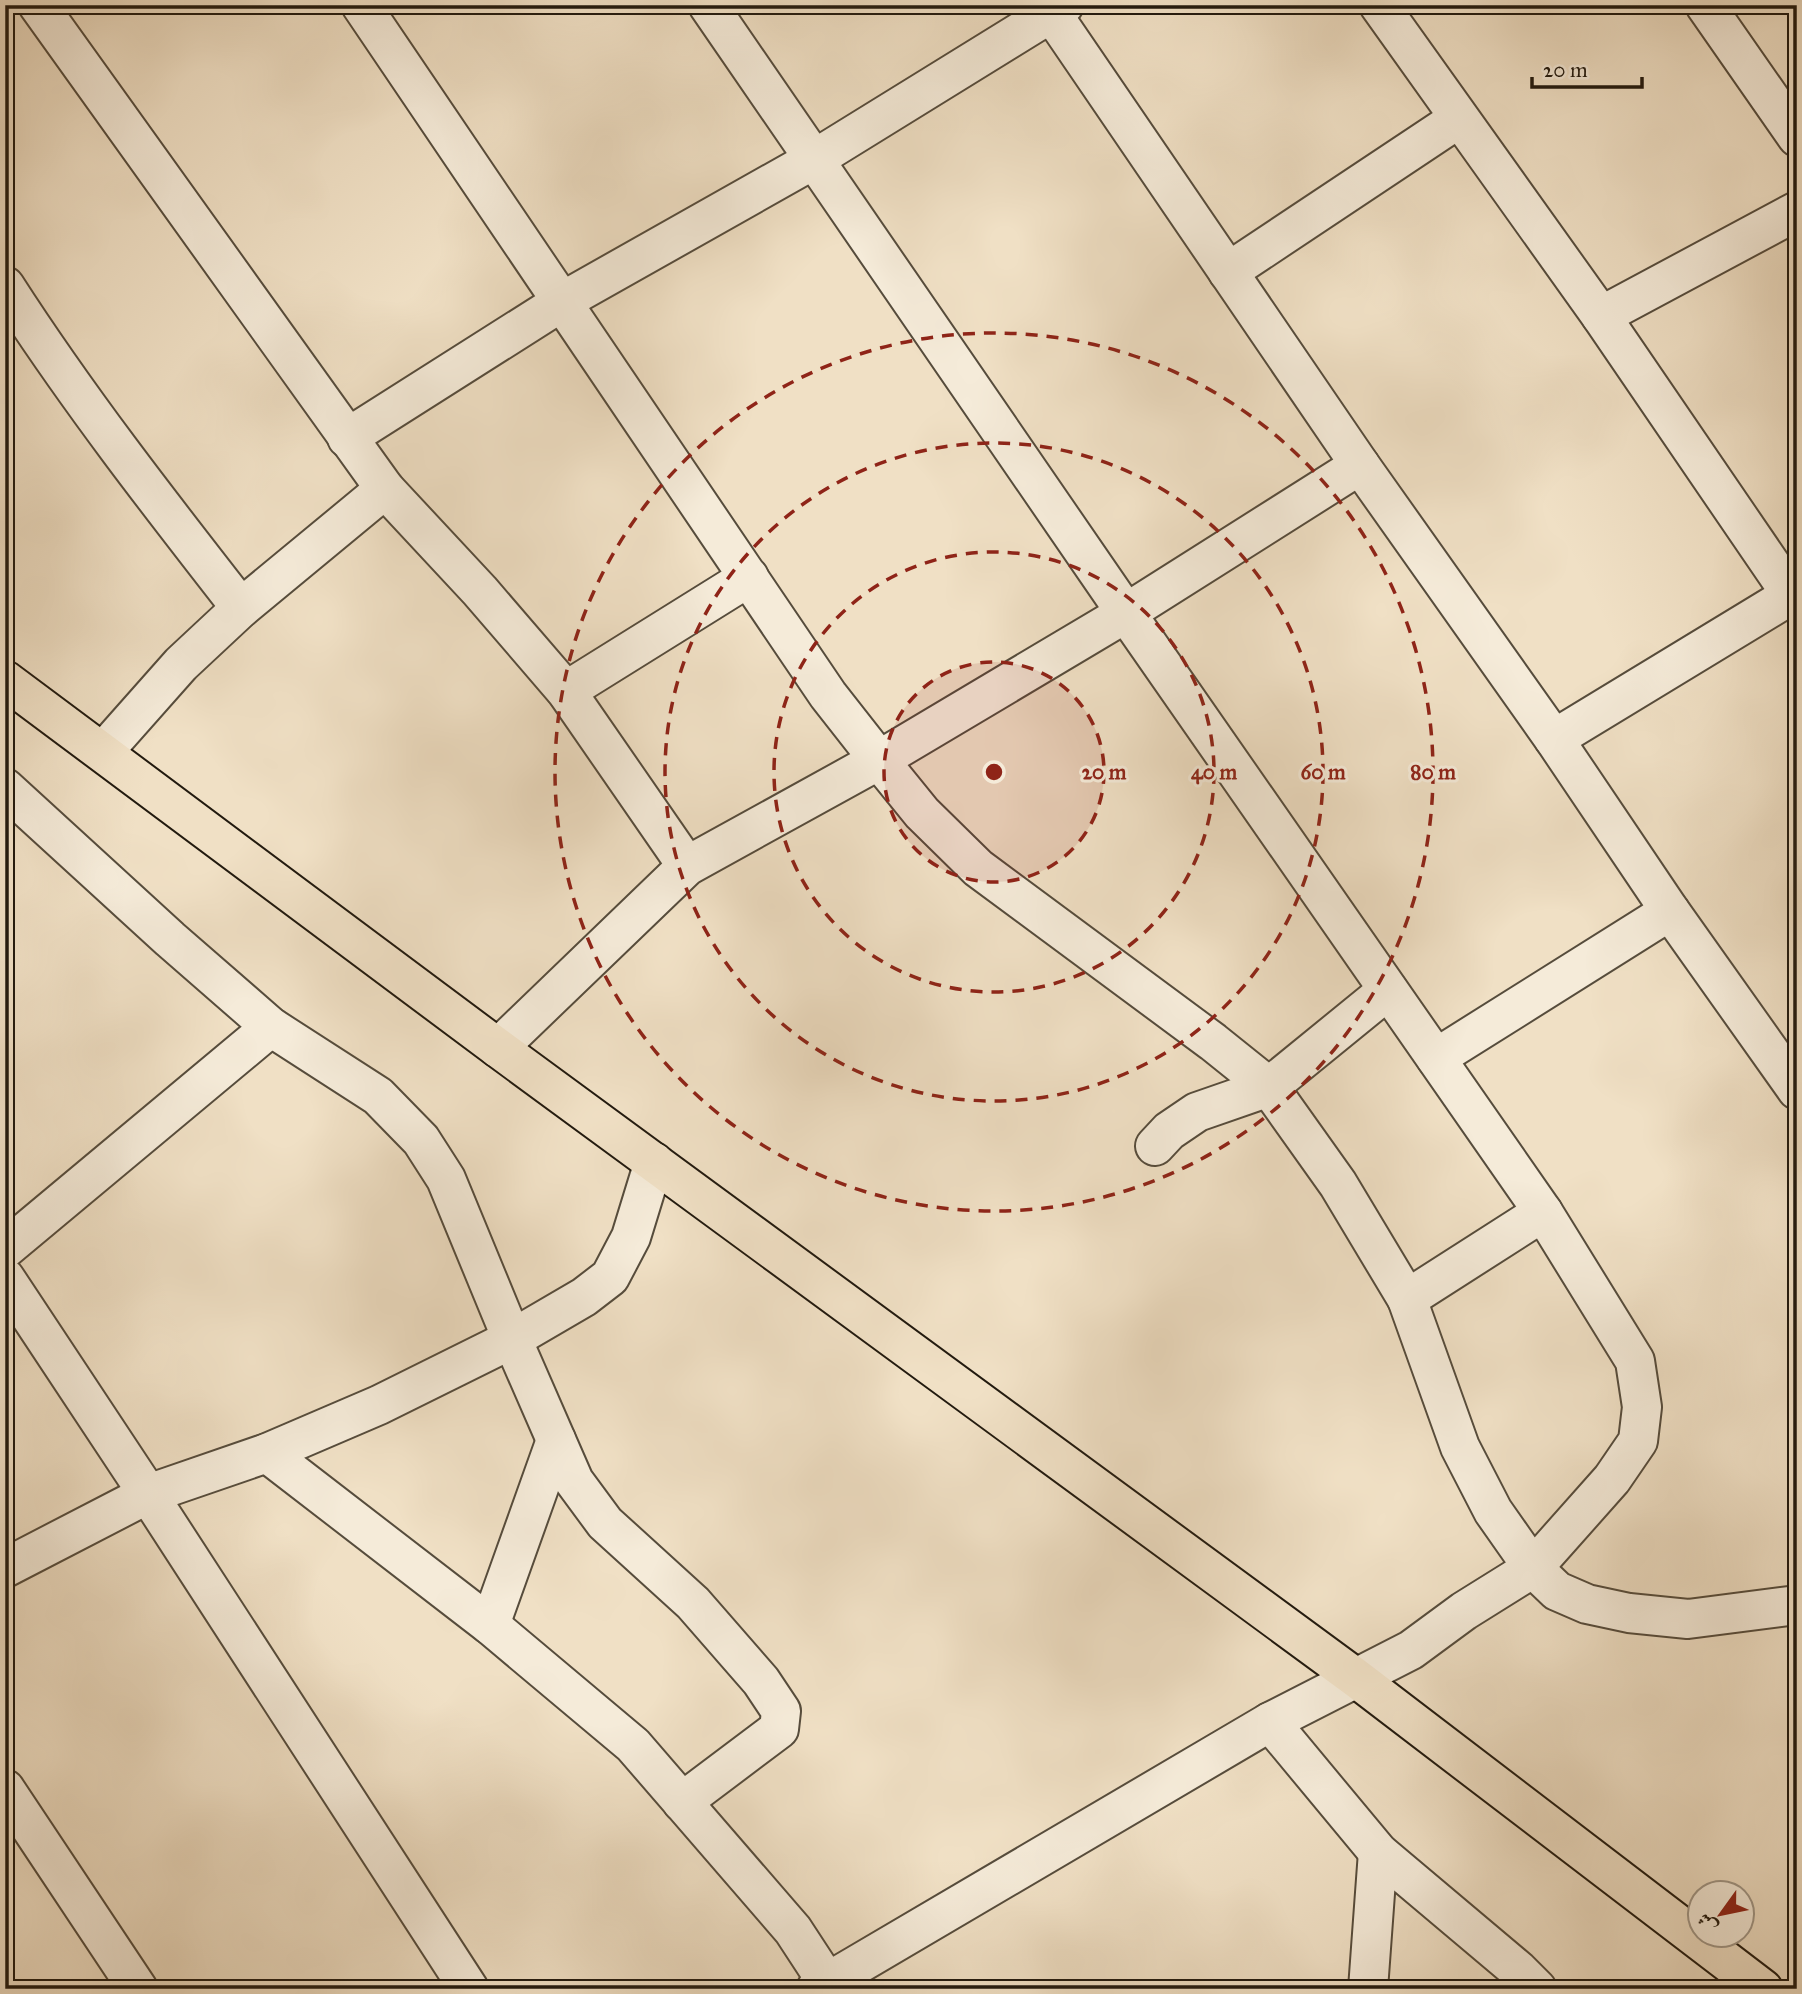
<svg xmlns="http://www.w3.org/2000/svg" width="1802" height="1994" viewBox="0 0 1802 1994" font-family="'IM FELL Great Primer',Amiri,serif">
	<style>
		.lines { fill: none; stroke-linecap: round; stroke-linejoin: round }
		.minor-casing { stroke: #564c3c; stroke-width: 42 }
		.highway-casing { stroke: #221a0f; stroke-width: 42 }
		.minor { stroke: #f5ebd9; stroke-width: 38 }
		.highway { stroke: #f0e0c5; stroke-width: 38 }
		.ring { fill: none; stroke: #8f2418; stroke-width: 3.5; stroke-dasharray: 12 9 }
		.centre { fill: #8f2418; stroke: #f5ebd9; stroke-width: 3.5 }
		.ring-label { font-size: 21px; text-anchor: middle; font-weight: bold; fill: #8f2418; stroke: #f5ebd9; stroke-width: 6; stroke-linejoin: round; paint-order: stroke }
	</style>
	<rect width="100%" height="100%" fill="#f0e0c5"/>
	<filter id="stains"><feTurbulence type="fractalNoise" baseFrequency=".00286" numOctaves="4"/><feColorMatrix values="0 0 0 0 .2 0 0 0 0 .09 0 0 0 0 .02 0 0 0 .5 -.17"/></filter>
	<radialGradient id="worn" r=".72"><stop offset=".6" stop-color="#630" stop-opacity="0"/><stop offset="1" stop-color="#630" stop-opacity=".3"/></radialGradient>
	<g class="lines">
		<g class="minor-casing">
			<g id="minor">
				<path d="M38,5L385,489L480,591L566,691L687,866"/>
				<path d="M361,5L828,695L879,760L922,813L978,868L1213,1042L1269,1087L1338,1184L1407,1299L1543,1212"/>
				<path d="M708,5L1126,613L1543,1212L1635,1361L1642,1407L1638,1441L1612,1479L1533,1568L1464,1611L1411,1650L1270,1722L816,1989"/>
				<path d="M1046,5L1360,465L1554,739L1670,911L1797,1090"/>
				<path d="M1379,5L1601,316L1797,603"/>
				<path d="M1705,5L1797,137"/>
				<path d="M1228,272L1458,119"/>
				<path d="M5,286C77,398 159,503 241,608"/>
				<path d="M1601,316L1797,211"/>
				<path d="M347,438L563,301L813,160L1064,5"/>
				<path d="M566,691L749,577"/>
				<path d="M1554,739L1791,595"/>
				<path d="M103,752L181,664L241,608L385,489"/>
				<path d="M5,788L170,939L271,1027L378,1096L421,1140L446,1179L512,1339L574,1481L605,1523L693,1603L761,1681L781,1711L779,1729L682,1802"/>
				<path d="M498,1048L687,866L879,760L1126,613L1360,465"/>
				<path d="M1436,1058L1670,911"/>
				<path d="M1155,1146L1169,1131L1197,1112L1269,1087L1388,990"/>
				<path d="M5,1249L271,1027"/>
				<path d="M5,1278L148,1494L469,1989"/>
				<path d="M1407,1299L1460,1447L1493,1511L1533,1568L1557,1591L1587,1604L1629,1613L1688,1619L1797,1605"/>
				<path d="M267,1453L490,1625L633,1745L793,1930L827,1982"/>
				<path d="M5,1568L148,1494L267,1453L379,1405L512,1339L584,1297L610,1277L631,1237L654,1162"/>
				<path d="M490,1625L556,1440"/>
				<path d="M1270,1722L1378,1852L1518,1970L1537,1989"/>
				<path d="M5,1789L138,1989"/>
				<path d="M1368,1989L1378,1852"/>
			</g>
		</g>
		<g class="highway-casing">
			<path id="highway" d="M5,680L498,1048L1356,1678L1763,1989"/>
		</g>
		<use href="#minor" class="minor"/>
		<use href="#highway" class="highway"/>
	</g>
	<circle cx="994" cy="772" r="110" fill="#8f2418" fill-opacity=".12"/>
	<g class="ring">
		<circle cx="994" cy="772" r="110"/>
		<circle cx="994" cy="772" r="220"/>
		<circle cx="994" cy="772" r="329"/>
		<circle cx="994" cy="772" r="439"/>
	</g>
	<circle cx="994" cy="772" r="10" class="centre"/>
	<g class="ring-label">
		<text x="1104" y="779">20 m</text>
		<text x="1214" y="779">40 m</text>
		<text x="1323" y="779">60 m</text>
		<text x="1433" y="779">80 m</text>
	</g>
	<rect width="1802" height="1994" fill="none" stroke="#f0e0c5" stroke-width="28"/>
	<rect x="7" y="7" width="1788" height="1980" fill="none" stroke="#221a0f" stroke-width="3.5"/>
	<rect x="14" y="14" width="1774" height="1966" fill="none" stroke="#221a0f" stroke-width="2"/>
	<g transform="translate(1721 1914) rotate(237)"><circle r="33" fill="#f5ebd9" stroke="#a19788" stroke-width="2"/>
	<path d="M0-5L12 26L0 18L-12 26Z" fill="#8f2418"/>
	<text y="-10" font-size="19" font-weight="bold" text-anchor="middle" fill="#221a0f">ش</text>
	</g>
	<path d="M1532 77v10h110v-10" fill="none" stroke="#221a0f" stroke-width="3.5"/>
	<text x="1543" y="77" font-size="21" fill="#221a0f" stroke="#f5ebd9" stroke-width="5" paint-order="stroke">20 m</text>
	<rect width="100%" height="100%" filter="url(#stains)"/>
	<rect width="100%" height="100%" fill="url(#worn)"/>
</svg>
